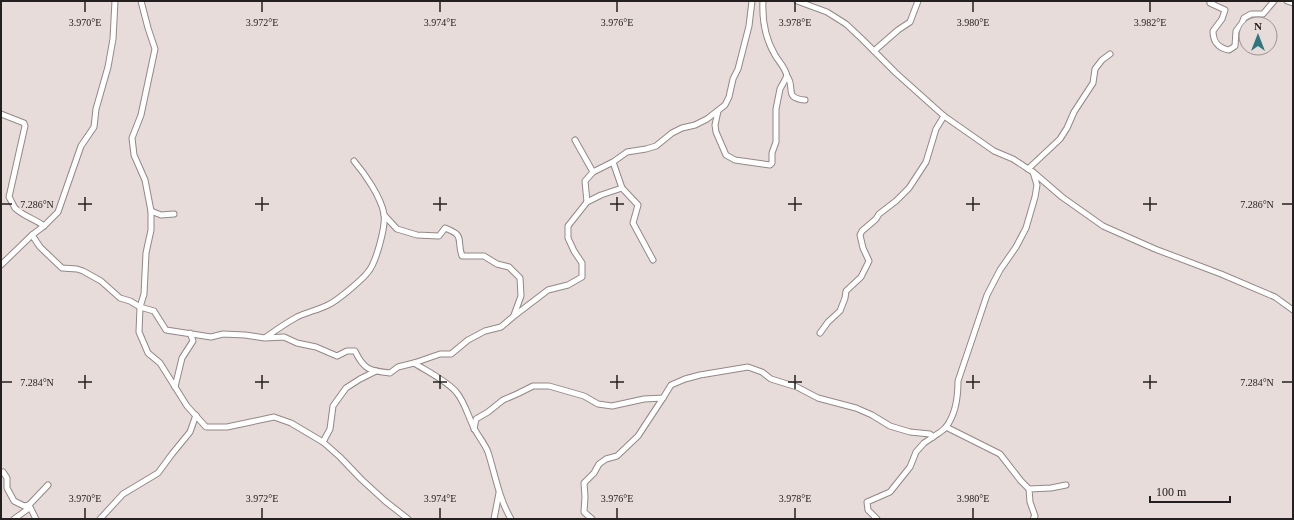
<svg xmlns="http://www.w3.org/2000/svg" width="1294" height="520" viewBox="0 0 1294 520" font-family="Georgia,serif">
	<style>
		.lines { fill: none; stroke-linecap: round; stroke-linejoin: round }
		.minor-casing { stroke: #938886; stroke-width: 7 }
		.minor { stroke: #fff; stroke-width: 5 }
		.ticks { fill: none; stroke: #24201f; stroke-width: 1.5 }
		.ticks-label { font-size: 10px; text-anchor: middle; fill: #24201f; stroke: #e8dcda; stroke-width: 4; stroke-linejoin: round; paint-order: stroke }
	</style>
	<rect width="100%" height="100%" fill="#e8dcda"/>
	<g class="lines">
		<g class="minor-casing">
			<g id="minor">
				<path d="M141,1L148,28L155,49L141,115L132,138L134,155L145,180L151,211V230L146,253L144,294L140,307L139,332L148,353L160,363L187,406L206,427H227L274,417L291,423L323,442L340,457L361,479L385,501L408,519"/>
				<path d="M797,1L827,12L846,24L862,39L896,73L944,116L994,151L1013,159L1033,172L1062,197L1103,226L1155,249L1221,274L1275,297L1293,310"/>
				<path d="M1212,1L1210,3L1225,10L1222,19L1213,31C1213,42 1218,48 1229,50L1235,46L1236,31L1242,23L1244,18L1251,14H1263L1274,1"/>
				<path d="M1287,1L1293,3"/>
				<path d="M874,51L898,30L910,22L918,1"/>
				<path d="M787,76C796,88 783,98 805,100"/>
				<path d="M718,111L715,125L716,132L726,155L735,160L770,165L772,163V153L776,142V109L780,89L787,76C785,67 779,62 775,55C765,38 762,20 763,1"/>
				<path d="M1,114L24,123L25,126L9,197C11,200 13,205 15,208C23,216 35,219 44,226"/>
				<path d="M613,162L622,188"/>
				<path d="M1028,169L1060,139L1067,128L1074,112L1093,83L1095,69L1102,60L1110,54"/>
				<path d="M593,172L613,162L627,152L646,149L656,146L672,133L682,128L695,125L707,119L725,105L729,97L733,79L738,69L749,26L752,1"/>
				<path d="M587,202L601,195L622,188L638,205L633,223L653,260"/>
				<path d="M151,211L161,215L174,214"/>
				<path d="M384,215L397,229L417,235L439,236L445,228C466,236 456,239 462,256H484L497,264L509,267L520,278L521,296L514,315"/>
				<path d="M32,235L44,226L58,212L81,146L94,127L96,109L108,67L113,39L115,1"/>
				<path d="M1,265L32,235L40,247L62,268L77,269L83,271L101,281L120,298L130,301L140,307L154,311L166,330L211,337L223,334L245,335L265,338L284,337L297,343L316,347L337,356L347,351H355C364,370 370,371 390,373L398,367L414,363"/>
				<path d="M820,333L828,322L840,311L845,298L846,291L861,277L869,261L863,248L860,235L862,231L876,219L879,214L896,201L909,188L926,162L936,129L944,116"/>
				<path d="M266,337C276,330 286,323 297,317C307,312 318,310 328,305C337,301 362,280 368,272C376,263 386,226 384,214C381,197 365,174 354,161"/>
				<path d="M175,387L182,358L193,341L190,333"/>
				<path d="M946,427L1000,454L1021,481L1029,489"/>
				<path d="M474,429L476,419L488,412L503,400L517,394L533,386H549L584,396L598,404L612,406L644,399L663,398L671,385L685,379L700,375L748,367L762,372L771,379L797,387L818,398L856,408L872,415L890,426L910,432L930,434L933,437C937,434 943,431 946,427C956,414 958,396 958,381L987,295L1000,270L1016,247L1026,228L1035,197L1037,185L1033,172"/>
				<path d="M323,442L330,429L333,406L346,388L360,379L376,371"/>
				<path d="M3,472L7,478V488L14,501L24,506L29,505L28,509L14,519"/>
				<path d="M36,519L29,505L48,485"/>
				<path d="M100,519L123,494L158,473L172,454L190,432L196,415"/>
				<path d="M494,519L499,493"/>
				<path d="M511,519C499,499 495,474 488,452C485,444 478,436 474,428C468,416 465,403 457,393C449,382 425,370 414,363L440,354H451L468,340L485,331L501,327L514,316L548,290L568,285L582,277V263L574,251L568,238V226L587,202L585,181L593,172L575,140"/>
				<path d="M592,519L584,512L585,497L584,483L594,473L599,464L606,459L617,456L638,436L663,398"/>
				<path d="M877,519L868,510L867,502L890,492L910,467L916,452L924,443L933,437"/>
				<path d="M1033,519L1035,516L1030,502L1029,489L1051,488L1066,485"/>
			</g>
		</g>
		<use href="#minor" class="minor"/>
	</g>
	<path class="ticks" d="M85,2V12M262,2V12M440,2V12M617,2V12M795,2V12M973,2V12M1150,2V12M85,197V211M262,197V211M440,197V211M617,197V211M795,197V211M973,197V211M1150,197V211M2,204H12M78,204H92M255,204H269M433,204H447M610,204H624M788,204H802M966,204H980M1143,204H1157M1282,204H1292M85,375V389M262,375V389M440,375V389M617,375V389M795,375V389M973,375V389M1150,375V389M2,382H12M78,382H92M255,382H269M433,382H447M610,382H624M788,382H802M966,382H980M1143,382H1157M1282,382H1292M85,508V518M262,508V518M440,508V518M617,508V518M795,508V518M973,508V518"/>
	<g class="ticks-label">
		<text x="85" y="26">3.970°E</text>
		<text x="262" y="26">3.972°E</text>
		<text x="440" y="26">3.974°E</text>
		<text x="617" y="26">3.976°E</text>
		<text x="795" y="26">3.978°E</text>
		<text x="973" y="26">3.980°E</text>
		<text x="1150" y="26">3.982°E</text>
		<text x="37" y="208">7.286°N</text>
		<text x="1257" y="208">7.286°N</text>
		<text x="37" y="386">7.284°N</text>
		<text x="1257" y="386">7.284°N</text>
		<text x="85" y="502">3.970°E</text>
		<text x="262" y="502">3.972°E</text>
		<text x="440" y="502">3.974°E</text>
		<text x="617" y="502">3.976°E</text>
		<text x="795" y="502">3.978°E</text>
		<text x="973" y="502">3.980°E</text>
	</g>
	<rect width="1294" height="520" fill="none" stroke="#24201f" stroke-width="4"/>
	<g transform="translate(1258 36)"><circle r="19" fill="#e8dcda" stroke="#9a918f"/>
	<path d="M0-3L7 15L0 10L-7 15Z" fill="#2f7681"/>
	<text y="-6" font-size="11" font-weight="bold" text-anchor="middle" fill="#24201f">N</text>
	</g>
	<path d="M1150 496v6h80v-6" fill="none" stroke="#24201f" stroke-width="2"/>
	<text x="1156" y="496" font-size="12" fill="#24201f" stroke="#e8dcda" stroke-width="3" paint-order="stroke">100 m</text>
</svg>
